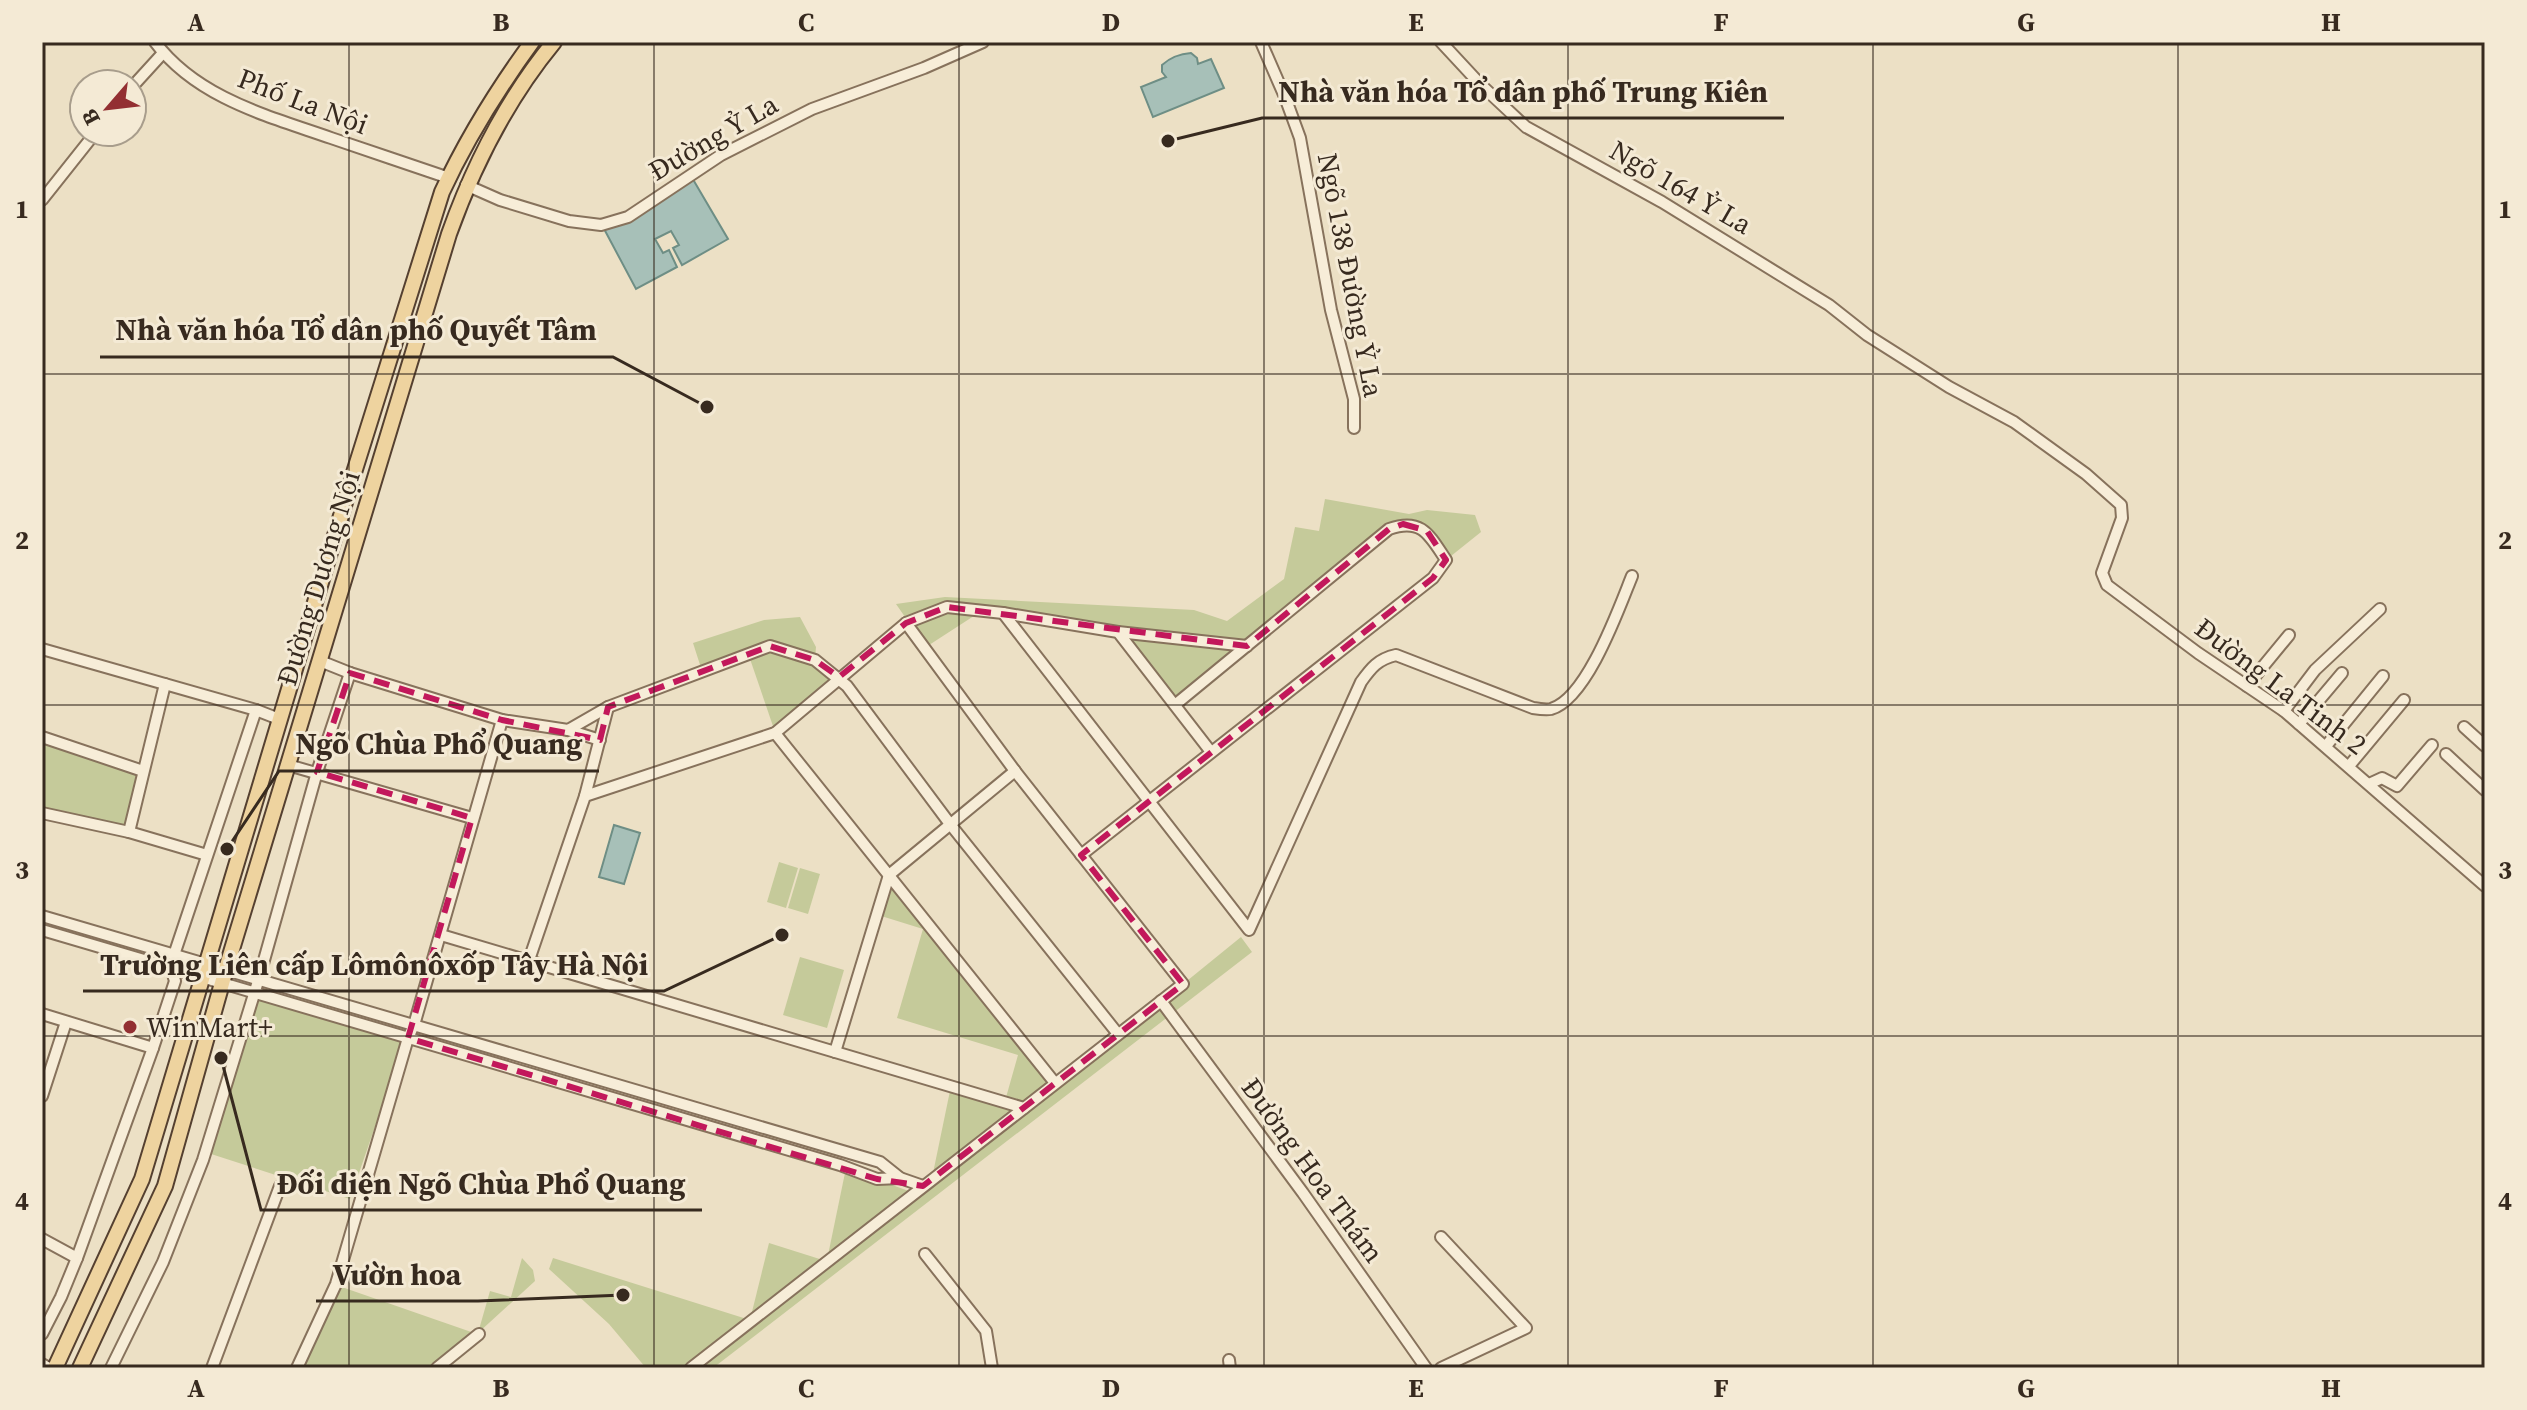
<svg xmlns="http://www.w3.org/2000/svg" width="2527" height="1410" viewBox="0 0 2527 1410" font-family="'Source Serif 4',serif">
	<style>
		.green { fill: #c5ca9a }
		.water { fill: #a7c0b8; stroke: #6e8e85; stroke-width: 2 }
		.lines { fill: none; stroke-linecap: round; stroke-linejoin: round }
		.minor-casing { stroke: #87725c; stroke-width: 14 }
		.major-casing { stroke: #554030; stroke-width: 18 }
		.minor { stroke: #f7edd8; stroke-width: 10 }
		.major { stroke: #eed39f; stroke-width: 14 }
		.marked { fill: none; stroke: #c2185b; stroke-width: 6; stroke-dasharray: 16 10; stroke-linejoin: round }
		.grid { fill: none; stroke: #372a1f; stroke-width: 2; stroke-opacity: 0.55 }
		.poi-dot { fill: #932f32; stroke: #f4ead5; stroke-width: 3 }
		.labels { text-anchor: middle; stroke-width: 6; stroke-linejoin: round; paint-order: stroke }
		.street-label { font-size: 28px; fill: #372a1f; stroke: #f4ead5 }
		.poi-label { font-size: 28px; fill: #372a1f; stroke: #f4ead5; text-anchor: start }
		.leader { fill: none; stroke: #372a1f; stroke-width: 3 }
		.callout-dot { fill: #372a1f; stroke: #f4ead5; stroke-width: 3 }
		.callout-label { font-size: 30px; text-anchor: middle; font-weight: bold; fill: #372a1f; stroke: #f4ead5; stroke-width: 6; stroke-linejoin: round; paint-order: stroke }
		.neatline { fill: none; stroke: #372a1f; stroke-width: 3 }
		.grid-label { font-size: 26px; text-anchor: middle; font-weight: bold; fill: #372a1f }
	</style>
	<rect width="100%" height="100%" fill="#ece0c5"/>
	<g class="green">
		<path d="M1325,499L1409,514L1427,510L1475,515L1481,532L1446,560L1430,529L1403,520L1386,527L1246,642L980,612L926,647L896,604L945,597L1194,610L1227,621L1284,579L1295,527L1319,531Z"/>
		<path d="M800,617L816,647L815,659L770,646L702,671L693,643L764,620Z"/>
		<path d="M1119,632L1246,646L1176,703Z"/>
		<path d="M770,648L815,661L838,677L775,732L749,656Z"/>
		<path d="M42,739L141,772L128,830L42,812Z"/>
		<path d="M779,862L798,868L786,908L767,902Z"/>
		<path d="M800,868L820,874L808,914L788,908Z"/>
		<path d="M889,877L1054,1083L1024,1107L1005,1101L1018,1055L897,1018L923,929L878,915Z"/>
		<path d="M1241,937L1252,952L713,1368H646L609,1324L549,1269L553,1258L750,1320L1161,1002Z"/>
		<path d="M800,957L844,970L827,1028L783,1015Z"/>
		<path d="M255,997L405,1040L350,1199L208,1153Z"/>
		<path d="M951,1086L1021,1108L932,1178Z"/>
		<path d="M846,1168L914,1193L827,1260Z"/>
		<path d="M769,1243L826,1261L750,1320Z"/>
		<path d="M522,1258L533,1270L535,1281L478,1333L490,1291L511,1297Z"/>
		<path d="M336,1285L477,1334L436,1368H296Z"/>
	</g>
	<g class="water">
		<path d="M1191,53L1197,58L1198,64L1211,59L1224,88L1153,117L1141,87L1166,77L1162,72V65C1171,57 1179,54 1191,53Z"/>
		<path d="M691,176L728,239L682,265L673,248L679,245L671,231L655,239L663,253L669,250L677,267L636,289L602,225L628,217Z"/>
		<path d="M614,825L640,833L624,884L599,877Z"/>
	</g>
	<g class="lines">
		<g class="minor-casing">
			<g id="minor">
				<path d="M155,42C197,98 268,116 331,138C370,151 410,165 449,178"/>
				<path d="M1261,42L1285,97L1300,138L1331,310L1354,399V428"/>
				<path d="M1441,42L1480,84L1526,127L1662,202L1829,305L1867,335L1949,387L2014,422L2086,474L2121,505L2122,518L2102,573L2107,585L2198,653L2284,711L2485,886"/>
				<path d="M132,87L163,53"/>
				<path d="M466,185L500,200L569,221L601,225L628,217L721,155L812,109L924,68L983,42"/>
				<path d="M42,200L96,132"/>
				<path d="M1003,613L1249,930L1361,682C1371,668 1378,659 1396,655L1533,708C1539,709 1546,710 1551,709C1587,699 1619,608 1632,576"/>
				<path d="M906,623L947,607L1003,613L1118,632L1211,752"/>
				<path d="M1118,632L1247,646"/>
				<path d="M42,649L256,710L279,719"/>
				<path d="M320,661L350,673L502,720L568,730L608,707L770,646L815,660L847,686L950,824L1118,1034"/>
				<path d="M2247,686L2289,635"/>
				<path d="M2284,711L2315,670L2380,609"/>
				<path d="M2299,724L2342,673"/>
				<path d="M2464,727L2485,746"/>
				<path d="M568,730L600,740"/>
				<path d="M775,733L1055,1083"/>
				<path d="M42,737L143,771"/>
				<path d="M2326,746L2383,676"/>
				<path d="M2446,754L2485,790"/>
				<path d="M288,765L472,818"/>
				<path d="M2349,766L2404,700"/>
				<path d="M2369,784L2382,778L2397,786L2432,745"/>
				<path d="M585,796L608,707"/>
				<path d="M42,813L129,832L207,855"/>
				<path d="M129,832L165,684"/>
				<path d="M1081,855L1433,578L1446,560C1430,536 1422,517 1389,529L1176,704"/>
				<path d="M42,916L880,1162L900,1178L923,1186"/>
				<path d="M42,930L840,1165L877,1179L900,1178"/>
				<path d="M441,935L1024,1108"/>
				<path d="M174,955L256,710"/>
				<path d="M529,960L585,796L775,733L906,623L1015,771L1183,984L691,1368"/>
				<path d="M1161,1001L1303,1193L1426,1368"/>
				<path d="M42,1014L153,1048"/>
				<path d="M835,1052L889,875L1015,771"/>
				<path d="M42,1096L66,1022"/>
				<path d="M42,1239L77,1258"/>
				<path d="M925,1254L986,1331L992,1368"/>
				<path d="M42,1334L61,1297L77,1258L153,1048L175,981L171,968"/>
				<path d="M1229,1360L1230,1368"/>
				<path d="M42,1364L49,1368"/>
				<path d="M111,1368L163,1262L203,1160L259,978L317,772L350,673"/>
				<path d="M212,1368L280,1186"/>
				<path d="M297,1368L336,1284L408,1038L414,1025L502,720"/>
				<path d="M437,1368L479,1334"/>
				<path d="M1441,1368L1526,1328L1441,1237"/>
			</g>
		</g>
		<g class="major-casing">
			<g id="major">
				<path d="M55,1368L142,1179L352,479L442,192C467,138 497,90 532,42"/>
				<path d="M80,1368L165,1186L226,969L449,234C474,164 507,99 554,42"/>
			</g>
		</g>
		<use href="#minor" class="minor"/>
		<use href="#major" class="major"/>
	</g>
	<path class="marked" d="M1403,524L1427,531L1446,560L1433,578L1081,855L1183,984L923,1186L877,1179L408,1038L472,818L317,772L350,673L502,720L600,740L608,707L770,646L815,660L839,677L906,623L947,607L1247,646L1389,529Z"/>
	<path class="grid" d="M349,42V1368M654,42V1368M959,42V1368M1264,42V1368M1568,42V1368M1873,42V1368M2178,42V1368M42,374H2485M42,705H2485M42,1036H2485"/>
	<circle class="poi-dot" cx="130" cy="1027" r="8"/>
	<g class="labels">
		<g class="street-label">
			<text transform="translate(303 101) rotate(21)" y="10">Phố La Nội</text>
			<text transform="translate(713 137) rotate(-30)" y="10">Đường Ỷ La</text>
			<text transform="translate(1681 187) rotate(30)" y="10">Ngõ 164 Ỷ La</text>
			<text transform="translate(1351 275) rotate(79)" y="10">Ngõ 138 Đường Ỷ La</text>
			<text transform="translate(318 578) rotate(-73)" y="10">Đường Dương Nội</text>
			<text transform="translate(2281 686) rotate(37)" y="10">Đường La Tinh 2</text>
			<text transform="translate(1313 1170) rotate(54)" y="10">Đường Hoa Thám</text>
		</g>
		<g class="poi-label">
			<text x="146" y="1037">WinMart+</text>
		</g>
	</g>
	<path class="leader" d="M1168 141L1262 118H1784M707 407L613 357H100M227 849L279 771H599M782 935L664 991H83M221 1058L261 1210H702M623 1295L478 1301H316"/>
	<g class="callout-dot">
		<circle cx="1168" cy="141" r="8"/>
		<circle cx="707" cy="407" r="8"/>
		<circle cx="227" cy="849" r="8"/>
		<circle cx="782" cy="935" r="8"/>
		<circle cx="221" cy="1058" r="8"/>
		<circle cx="623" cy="1295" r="8"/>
	</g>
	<g class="callout-label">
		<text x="1523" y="102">Nhà văn hóa Tổ dân phố Trung Kiên</text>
		<text x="356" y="340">Nhà văn hóa Tổ dân phố Quyết Tâm</text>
		<text x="439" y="754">Ngõ Chùa Phổ Quang</text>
		<text x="374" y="975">Trường Liên cấp Lômônôxốp Tây Hà Nội</text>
		<text x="481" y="1194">Đối diện Ngõ Chùa Phổ Quang</text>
		<text x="397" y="1285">Vườn hoa</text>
	</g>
	<rect width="2527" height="1410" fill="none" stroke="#f4ead5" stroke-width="88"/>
	<g transform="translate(108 108) rotate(242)"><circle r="38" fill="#f4ead5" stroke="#a89d8c" stroke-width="2"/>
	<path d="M0-6L14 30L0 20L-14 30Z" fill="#932f32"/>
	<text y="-12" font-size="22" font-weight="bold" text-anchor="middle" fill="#372a1f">B</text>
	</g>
	<rect x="44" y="44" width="2439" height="1322" class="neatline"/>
	<g class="grid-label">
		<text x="196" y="31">A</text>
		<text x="501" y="31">B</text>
		<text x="806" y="31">C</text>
		<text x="1111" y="31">D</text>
		<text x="1416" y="31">E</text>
		<text x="1721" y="31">F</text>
		<text x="2026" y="31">G</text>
		<text x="2331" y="31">H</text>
		<text x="22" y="218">1</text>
		<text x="2505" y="218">1</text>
		<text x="22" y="549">2</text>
		<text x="2505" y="549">2</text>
		<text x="22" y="879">3</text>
		<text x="2505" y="879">3</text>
		<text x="22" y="1210">4</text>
		<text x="2505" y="1210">4</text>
		<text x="196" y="1397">A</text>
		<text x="501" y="1397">B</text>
		<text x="806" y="1397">C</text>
		<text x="1111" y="1397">D</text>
		<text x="1416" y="1397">E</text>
		<text x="1721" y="1397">F</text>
		<text x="2026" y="1397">G</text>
		<text x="2331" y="1397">H</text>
	</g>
</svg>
